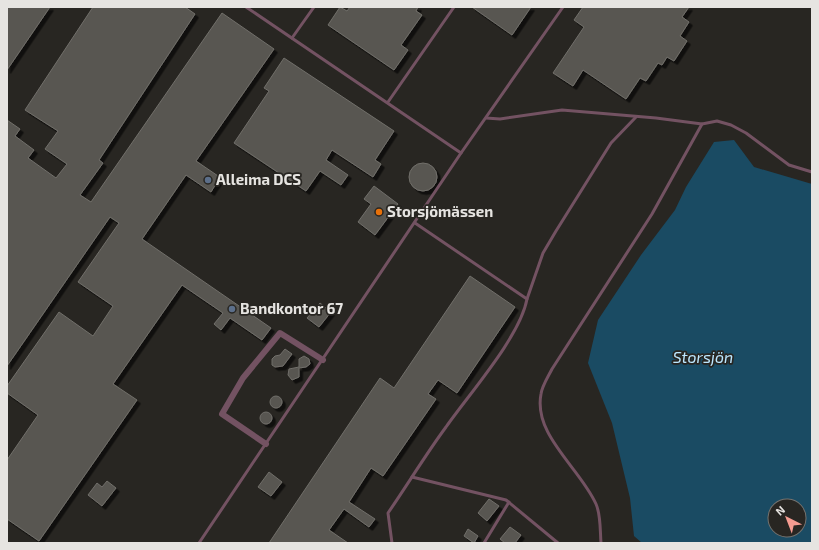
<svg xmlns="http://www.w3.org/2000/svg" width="819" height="550" viewBox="0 0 819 550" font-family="'Exo 2',sans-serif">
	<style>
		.water { fill: #1a4b63; fill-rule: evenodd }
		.building { fill: #585651; stroke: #716f6a; filter: url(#shadow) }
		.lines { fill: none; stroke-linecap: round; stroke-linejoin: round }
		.lane { stroke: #735262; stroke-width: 3 }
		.street { stroke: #735262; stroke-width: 6 }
		.service-dot { fill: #5c6f8a; stroke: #282622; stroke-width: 1.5 }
		.food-dot { fill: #e8710a; stroke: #282622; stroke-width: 1.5 }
		.labels { text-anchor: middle; stroke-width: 3.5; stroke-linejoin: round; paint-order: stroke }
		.poi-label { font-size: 15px; font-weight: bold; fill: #e6e4e1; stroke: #282622; text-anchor: start }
		.water-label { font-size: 16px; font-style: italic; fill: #bce7ff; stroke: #282622 }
	</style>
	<defs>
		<filter id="shadow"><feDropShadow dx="3.5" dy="3.5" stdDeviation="0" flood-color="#0009"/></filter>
	</defs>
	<rect width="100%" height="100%" fill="#282622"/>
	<path class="water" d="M734,140L754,167L812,184V543H642L634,536L630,498L612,423L588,363L598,320L641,255L675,210L686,187L714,142ZM775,506H799V530H775Z"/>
	<g class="building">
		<path d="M7,7H50L7,70Z"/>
		<path d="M93,7H185L195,14L99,160L103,163L80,195L91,202L222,13L274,49L196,161L221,178L214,187L211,192L186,175L142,239L271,328L262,340L230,318L221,330L214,324L223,313L182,285L113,384L137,400L39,541L7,519V460L38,415L7,393V386L59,312L93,336L113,306L78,282L119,223L110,217L7,366V120L20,129L15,136L34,150L28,158L56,178L67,164L45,149L58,131L25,110Z"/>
		<path d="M340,7L347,11L350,7H418L416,11L422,15L401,45L408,50L394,70L328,25Z"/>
		<path d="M472,7H531L512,35Z"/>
		<path d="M583,7H689L682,17L689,22L680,36L687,41L674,61L667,57L662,65L658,63L646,81L640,78L626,99L583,70L573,86L553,73L584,27L574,20Z"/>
		<path d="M284,58L394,131L375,160L381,164L373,177L332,150L326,160L348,175L341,185L320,171L306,191L234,143L269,91L264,88Z"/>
		<circle cx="423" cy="177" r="14"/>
		<path d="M374,186L398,204L375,235L358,222L371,204L364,199Z"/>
		<path d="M470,276L515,307L457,393L438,380L428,394L436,399L383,476L371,468L349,502L375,519L369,527L344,509L329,530L348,543H269L380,378L394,388Z"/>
		<path d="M320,303L331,312L319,327L307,318Z"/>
		<path d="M285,349L292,354L283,366L275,367L272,365V359L275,356L280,355Z"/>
		<path d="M304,356L309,359L310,364L306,367L299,368V377L292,380L288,375L289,369L299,367V359Z"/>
		<circle cx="276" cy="402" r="6"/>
		<circle cx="266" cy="418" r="6"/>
		<path d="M269,472L282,482L271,496L258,487Z"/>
		<path d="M107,481L116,488L102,506L88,495L97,483L102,487Z"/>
		<path d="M489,499L499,506L487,521L478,513Z"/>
		<path d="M510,527L521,535L515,543H505L500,539Z"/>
		<path d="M468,529L478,536L474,543L464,536Z"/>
	</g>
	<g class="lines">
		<g class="lane">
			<path d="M246,7L461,153"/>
			<path d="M292,38L314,7"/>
			<path d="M388,102L454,7"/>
			<path d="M486,118L500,119L562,110L656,118L702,124L717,121L731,125L746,133L789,165L812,172"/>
			<path d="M527,299L543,253L556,231L611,143L636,117"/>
			<path d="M412,477L506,500L558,543"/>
			<path d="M199,543L461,153L563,7"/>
			<path d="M392,543L388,513C408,484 426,454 446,427C469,394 520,337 527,299L415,223"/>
			<path d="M484,543L509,502"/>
			<path d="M601,543C600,531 601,515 596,504C580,468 533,435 541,394C542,386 548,377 552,369L652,214L702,124"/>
		</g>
		<path class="street" d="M266,444L222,414L243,378L280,333L323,360"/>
	</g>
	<g class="service-dot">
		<circle cx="208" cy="180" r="4"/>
		<circle cx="232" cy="309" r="4"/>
	</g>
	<circle class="food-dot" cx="379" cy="212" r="4"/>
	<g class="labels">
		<g class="poi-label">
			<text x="216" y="185">Alleima DCS</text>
			<text x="387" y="217">Storsjömässen</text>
			<text x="240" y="314">Bandkontor 67</text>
		</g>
		<g class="water-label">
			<text x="703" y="363">Storsjön</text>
		</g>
	</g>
	<rect width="819" height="550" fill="none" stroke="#e6e4e1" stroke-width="16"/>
	<g transform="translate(787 518) rotate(318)"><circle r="19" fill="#282622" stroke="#74726e"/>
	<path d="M0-3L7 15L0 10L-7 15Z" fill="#f59c91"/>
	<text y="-6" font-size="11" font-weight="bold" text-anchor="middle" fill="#e6e4e1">N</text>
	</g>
</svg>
